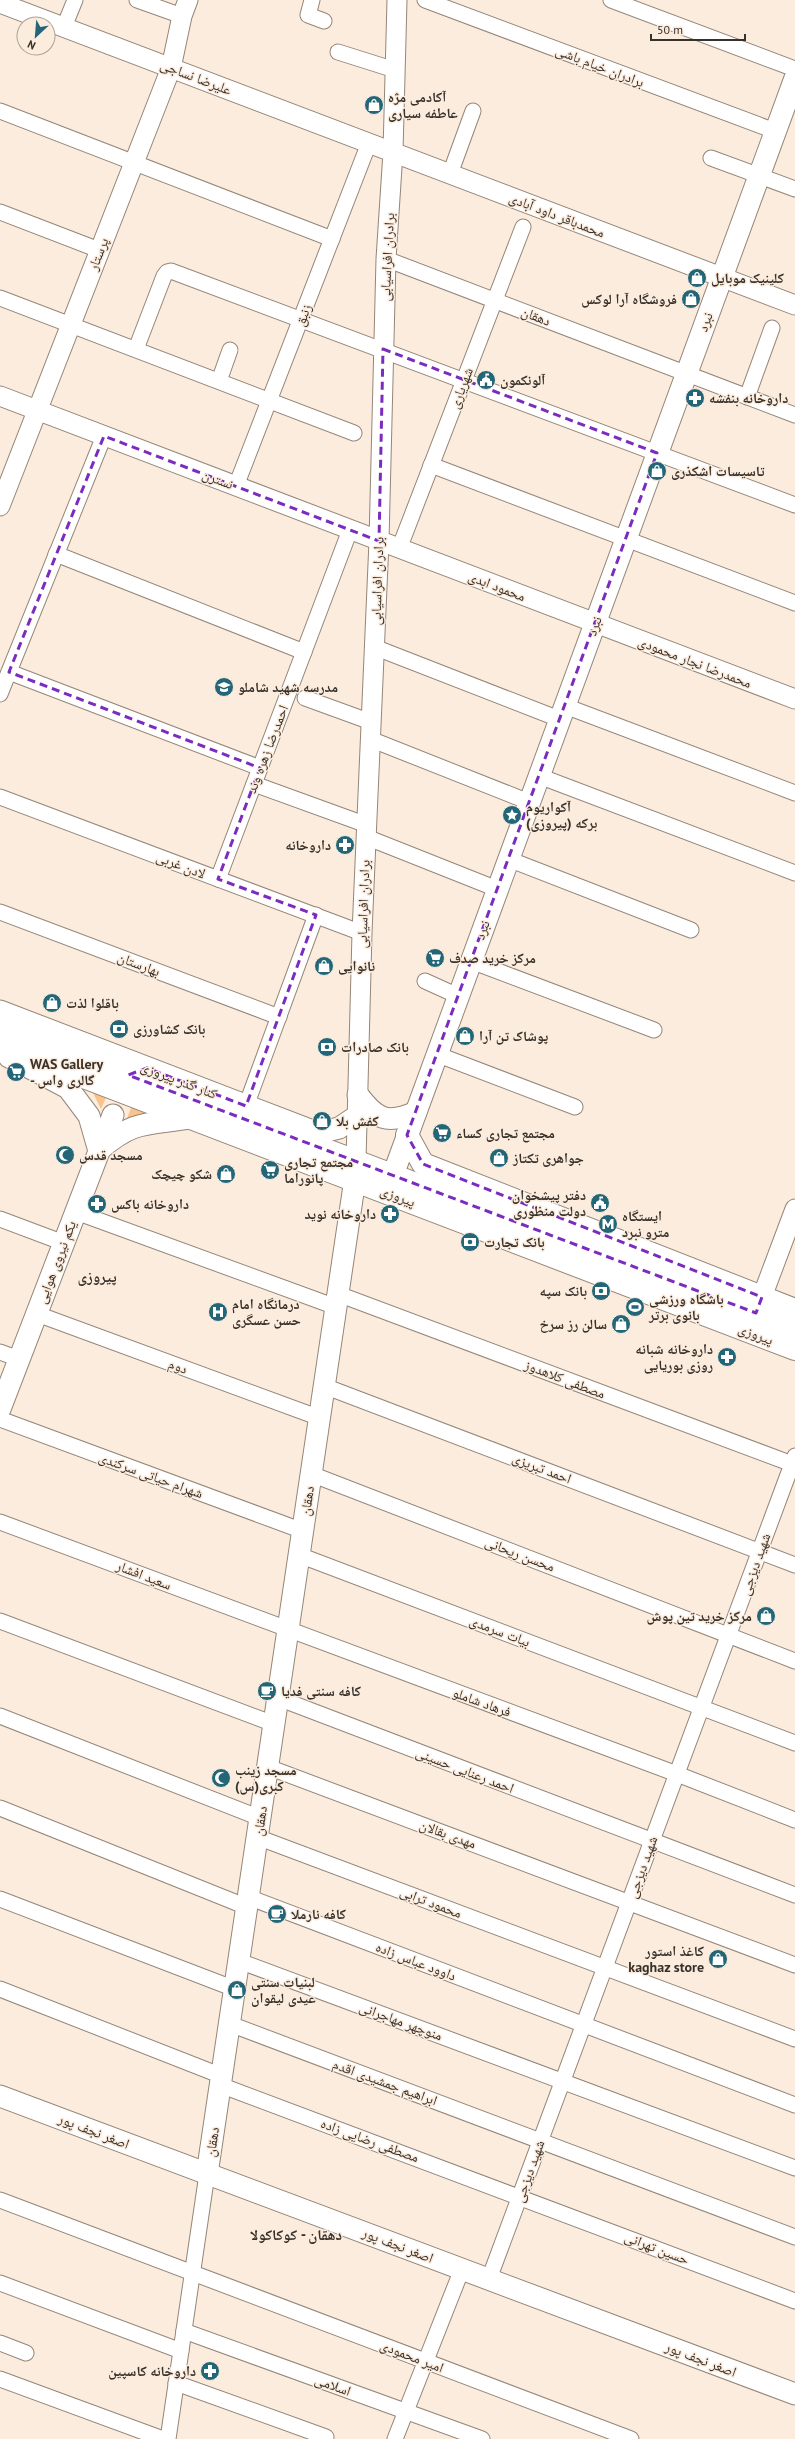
<svg xmlns="http://www.w3.org/2000/svg" width="795" height="2439" viewBox="0 0 795 2439" font-family="'PT Sans','Noto Naskh Arabic',sans-serif">
	<style>
		.green { fill: #f9c48b }
		.lines { fill: none; stroke-linecap: round; stroke-linejoin: round }
		.minor-casing { stroke: #948678; stroke-width: 17 }
		.tertiary-casing { stroke: #948678; stroke-width: 21 }
		.secondary-casing { stroke: #948678; stroke-width: 23 }
		.primary-casing { stroke: #948678; stroke-width: 24 }
		.minor { stroke: #fff; stroke-width: 15 }
		.tertiary { stroke: #fff; stroke-width: 19 }
		.secondary { stroke: #fff; stroke-width: 21 }
		.primary { stroke: #fff; stroke-width: 22 }
		.marked { fill: none; stroke: #7b2cbf; stroke-width: 3; stroke-dasharray: 8 5; stroke-linejoin: round }
		.labels { text-anchor: middle; stroke-width: 3; stroke-linejoin: round; paint-order: stroke }
		.street-label { font-size: 14px; fill: #37312b; stroke: #fcecdd }
		.poi-label { font-size: 14px; font-weight: bold; fill: #37312b; stroke: #fcecdd; text-anchor: start }
		.neighbourhood-label { font-size: 15px; font-weight: bold; fill: #37312b; stroke: #fcecdd }
	</style>
	<rect width="100%" height="100%" fill="#fcecdd"/>
	<g class="green">
		<path d="M89,1085L108,1093L101,1109Z"/>
		<path d="M133,1103L153,1111L127,1118Z"/>
	</g>
	<g class="lines">
		<g class="minor-casing">
			<g id="minor">
				<path d="M137,0L182,16"/>
				<path d="M312,0L308,15L324,21"/>
				<path d="M425,0L775,131"/>
				<path d="M611,0L795,69"/>
				<path d="M64,27L75,0"/>
				<path d="M338,52L395,70"/>
				<path d="M0,111L332,239"/>
				<path d="M711,158L795,189"/>
				<path d="M450,174L473,111"/>
				<path d="M0,212L99,250"/>
				<path d="M386,259L795,415"/>
				<path d="M0,298L354,433"/>
				<path d="M136,349L164,276L167,272L171,271L795,505"/>
				<path d="M219,381L230,350"/>
				<path d="M747,397L772,328"/>
				<path d="M431,465L795,603"/>
				<path d="M236,486L369,143"/>
				<path d="M399,549L523,227"/>
				<path d="M56,554L304,652"/>
				<path d="M374,647L559,719"/>
				<path d="M9,672L260,768"/>
				<path d="M0,694L104,436"/>
				<path d="M305,698L371,722"/>
				<path d="M565,706L795,793"/>
				<path d="M370,739L529,802"/>
				<path d="M539,776L795,873"/>
				<path d="M254,784L367,825"/>
				<path d="M0,797L362,933"/>
				<path d="M366,837L497,889"/>
				<path d="M508,859L691,930"/>
				<path d="M218,879L350,530"/>
				<path d="M0,912L279,1017"/>
				<path d="M471,961L654,1030"/>
				<path d="M425,981L458,996"/>
				<path d="M436,1054L575,1107"/>
				<path d="M246,1106L316,915"/>
				<path d="M76,1212L336,1307"/>
				<path d="M0,1219L64,1243"/>
				<path d="M338,1294L795,1465"/>
				<path d="M37,1314L320,1418"/>
				<path d="M0,1352L19,1359"/>
				<path d="M324,1386L795,1565"/>
				<path d="M0,1419L303,1531"/>
				<path d="M311,1474L795,1661"/>
				<path d="M0,1522L677,1774L795,1820"/>
				<path d="M299,1555L795,1743"/>
				<path d="M0,1621L274,1724"/>
				<path d="M278,1698L795,1895"/>
				<path d="M0,1716L260,1818"/>
				<path d="M268,1767L795,1965"/>
				<path d="M0,1808L247,1907"/>
				<path d="M257,1837L795,2039"/>
				<path d="M248,1897L795,2105"/>
				<path d="M0,1899L235,1989"/>
				<path d="M239,1961L795,2168"/>
				<path d="M0,1989L222,2076"/>
				<path d="M230,2024L795,2237"/>
				<path d="M220,2085L795,2301"/>
				<path d="M0,2200L631,2439"/>
				<path d="M489,2279L795,1456"/>
				<path d="M0,2283L181,2351"/>
				<path d="M184,2331L482,2439"/>
				<path d="M0,2343L26,2353"/>
				<path d="M0,2379L163,2439"/>
				<path d="M176,2383L326,2437"/>
				<path d="M168,2439L207,2174"/>
				<path d="M395,2439L462,2269"/>
			</g>
		</g>
		<g class="tertiary-casing">
			<g id="tertiary">
				<path d="M0,3L795,305"/>
				<path d="M0,396L795,699"/>
				<path d="M0,506L171,68L182,16L188,0"/>
				<path d="M356,1161L362,933L379,541L386,259L393,152L397,0"/>
				<path d="M762,1297L795,1209"/>
			</g>
		</g>
		<g class="secondary-casing">
			<g id="secondary">
				<path d="M0,1011L318,1133L339,1128L357,1116"/>
				<path d="M9,1057L68,1088L89,1116L99,1151"/>
				<path d="M358,1095C376,1119 387,1125 416,1112"/>
				<path d="M99,1150C135,1119 147,1125 191,1118"/>
				<path d="M393,1175L795,78"/>
				<path d="M0,1409L113,1115"/>
				<path d="M0,2096L795,2394"/>
				<path d="M207,2174L355,1179"/>
			</g>
		</g>
		<g class="primary-casing">
			<g id="primary">
				<path d="M0,1026L795,1328"/>
				<path d="M0,1045L795,1349"/>
				<path d="M407,1135L423,1164L795,1310"/>
			</g>
		</g>
		<use href="#minor" class="minor"/>
		<use href="#tertiary" class="tertiary"/>
		<use href="#secondary" class="secondary"/>
		<use href="#primary" class="primary"/>
	</g>
	<path class="marked" d="M383,349L657,453L407,1135L423,1164L762,1297L756,1313L128,1075L147,1068L246,1106L316,915L218,879L260,768L9,672L104,436L379,541Z"/>
	<defs>
		<g id="shop-disc" transform="scale(1)"><circle r="9.5" fill="#267" stroke="#fcecdd"/><path d="M-5-2.5h2.3a2.7 3.5 0 0 1 5.4 0H5L5.5 6h-11ZM-1.5-2.5h3a1.5 2.3 0 0 0-3 0Z" fill="#fff"/></g>
		<g id="civic-disc" transform="scale(1)"><circle r="9.5" fill="#267" stroke="#fcecdd"/><path d="M-.6-6.5H3V-4.5H.6V-3L4-1V1h2V6H-6V1h2V-1L-.6-3ZM-1.2 2.5V6h2.4V2.5Z" fill="#fff"/></g>
		<g id="pharmacy-disc" transform="scale(1)"><circle r="9.5" fill="#267" stroke="#fcecdd"/><path d="M-2-6h4v4h4v4h-4v4h-4v-4h-4v-4h4Z" fill="#fff"/></g>
		<g id="school-disc" transform="scale(1)"><circle r="9.5" fill="#267" stroke="#fcecdd"/><path d="M0-5L7-2L0 1L-7-2ZM-4 1L0 2.5L4 1V4Q0 6-4 4Z" fill="#fff"/></g>
		<g id="sight-disc" transform="scale(1)"><circle r="9.5" fill="#267" stroke="#fcecdd"/><path d="M0-6L1.8-2.2L6-1.7L2.9 1.2L3.7 5.4L0 3.3L-3.7 5.4L-2.9 1.2L-6-1.7L-1.8-2.2Z" fill="#fff"/></g>
		<g id="supermarket-disc" transform="scale(1)"><circle r="9.5" fill="#267" stroke="#fcecdd"/><path d="M-6-5.5h2.5l.6 2H6L4.5 2H-2.5L-4.4-4H-6ZM-1.5 3.2a1.3 1.3 0 1 0 .1 0ZM3 3.2a1.3 1.3 0 1 0 .1 0Z" fill="#fff"/></g>
		<g id="bank-disc" transform="scale(1)"><circle r="9.5" fill="#267" stroke="#fcecdd"/><path d="M-6-4H6V4H-6ZM0-2.3a2.3 2.3 0 1 0 0 4.6a2.3 2.3 0 1 0 0-4.6Z" fill="#fff"/></g>
		<g id="mosque-disc" transform="scale(1)"><circle r="9.5" fill="#267" stroke="#fcecdd"/><path d="M3.5-4.9A6 6 0 1 0 3.5 4.9A5 5 0 1 1 3.5-4.9Z" fill="#fff"/></g>
		<g id="metro-disc" transform="scale(1)"><circle r="9.5" fill="#267" stroke="#fcecdd"/><path d="M-5.5 5V-5H-3L0 0L3-5H5.5V5H3V-.5L0 4L-3-.5V5Z" fill="#fff"/></g>
		<g id="stadium-disc" transform="scale(1)"><circle r="9.5" fill="#267" stroke="#fcecdd"/><path d="M0-5a6.5 5 0 1 0 0 10a6.5 5 0 1 0 0-10ZM-3.5-1.8h7v3.6h-7Z" fill="#fff"/></g>
		<g id="hospital-disc" transform="scale(1)"><circle r="9.5" fill="#267" stroke="#fcecdd"/><path d="M-5-5h3v3.5h4V-5h3V5h-3V1.5h-4V5h-3Z" fill="#fff"/></g>
		<g id="cafe-disc" transform="scale(1)"><circle r="9.5" fill="#267" stroke="#fcecdd"/><path d="M-5.5-4.5H6V0H3Q3 3.5 0 3.5H-2.5Q-5.5 3.5-5.5 0ZM3-3.2v2h1.7v-2ZM-6 4.5H4V6H-6Z" fill="#fff"/></g>
	</defs>
	<g fill-rule="evenodd">
		<use href="#shop-disc" x="374" y="105"/>
		<use href="#shop-disc" x="697" y="278"/>
		<use href="#shop-disc" x="691" y="299"/>
		<use href="#civic-disc" x="486" y="380"/>
		<use href="#pharmacy-disc" x="695" y="398"/>
		<use href="#shop-disc" x="657" y="471"/>
		<use href="#school-disc" x="224" y="687"/>
		<use href="#sight-disc" x="512" y="815"/>
		<use href="#pharmacy-disc" x="345" y="845"/>
		<use href="#supermarket-disc" x="435" y="958"/>
		<use href="#shop-disc" x="324" y="966"/>
		<use href="#shop-disc" x="52" y="1003"/>
		<use href="#bank-disc" x="119" y="1029"/>
		<use href="#shop-disc" x="465" y="1036"/>
		<use href="#bank-disc" x="327" y="1047"/>
		<use href="#supermarket-disc" x="16" y="1072"/>
		<use href="#shop-disc" x="322" y="1121"/>
		<use href="#supermarket-disc" x="442" y="1133"/>
		<use href="#mosque-disc" x="65" y="1155"/>
		<use href="#shop-disc" x="499" y="1158"/>
		<use href="#supermarket-disc" x="270" y="1170"/>
		<use href="#shop-disc" x="226" y="1174"/>
		<use href="#civic-disc" x="600" y="1203"/>
		<use href="#pharmacy-disc" x="97" y="1204"/>
		<use href="#pharmacy-disc" x="390" y="1214"/>
		<use href="#metro-disc" x="608" y="1224"/>
		<use href="#bank-disc" x="470" y="1242"/>
		<use href="#bank-disc" x="601" y="1291"/>
		<use href="#stadium-disc" x="635" y="1307"/>
		<use href="#hospital-disc" x="218" y="1312"/>
		<use href="#shop-disc" x="621" y="1324"/>
		<use href="#pharmacy-disc" x="727" y="1357"/>
		<use href="#shop-disc" x="766" y="1616"/>
		<use href="#cafe-disc" x="267" y="1691"/>
		<use href="#mosque-disc" x="221" y="1778"/>
		<use href="#cafe-disc" x="277" y="1914"/>
		<use href="#shop-disc" x="718" y="1959"/>
		<use href="#shop-disc" x="237" y="1990"/>
		<use href="#pharmacy-disc" x="210" y="2371"/>
	</g>
	<g class="labels">
		<g class="street-label">
			<text transform="translate(600 66) rotate(21)" y="5">برادران خیام باشی</text>
			<text transform="translate(196 77) rotate(21)" y="5">علیرضا نساجی</text>
			<text transform="translate(557 215) rotate(21)" y="5">محمدباقر داود آبادی</text>
			<text transform="translate(98 254) rotate(-69)" y="5">پرستار</text>
			<text transform="translate(387 257) rotate(-87)" y="5">برادران افراسیابی</text>
			<text transform="translate(303 315) rotate(-69)" y="5">زنبق</text>
			<text transform="translate(536 316) rotate(21)" y="5">دهقان</text>
			<text transform="translate(705 322) rotate(-70)" y="5">نبرد</text>
			<text transform="translate(461 388) rotate(-69)" y="5">شهریاری</text>
			<text transform="translate(218 479) rotate(21)" y="5">نسترن</text>
			<text transform="translate(377 581) rotate(-88)" y="5">برادران افراسیابی</text>
			<text transform="translate(497 586) rotate(21)" y="5">محمود ابدی</text>
			<text transform="translate(594 626) rotate(-70)" y="5">نبرد</text>
			<text transform="translate(695 662) rotate(21)" y="5">محمدرضا نجار محمودی</text>
			<text transform="translate(267 749) rotate(-69)" y="5">احمدرضا زهره وند</text>
			<text transform="translate(181 865) rotate(21)" y="5">لادن غربی</text>
			<text transform="translate(363 904) rotate(-88)" y="5">برادران افراسیابی</text>
			<text transform="translate(482 930) rotate(-70)" y="5">نبرد</text>
			<text transform="translate(139 964) rotate(21)" y="5">بهارستان</text>
			<text transform="translate(179 1080) rotate(21)" y="5">کنار گذر پیروزی</text>
			<text transform="translate(398 1196) rotate(21)" y="5">پیروزی</text>
			<text transform="translate(56 1262) rotate(-69)" y="5">یکم نیروی هوایی</text>
			<text transform="translate(756 1334) rotate(21)" y="5">پیروزی</text>
			<text transform="translate(178 1366) rotate(20)" y="5">دوم</text>
			<text transform="translate(565 1379) rotate(21)" y="5">مصطفی کلاهدوز</text>
			<text transform="translate(542 1468) rotate(21)" y="5">احمد تبریزی</text>
			<text transform="translate(151 1475) rotate(20)" y="5">شهرام حیاتی سرکندی</text>
			<text transform="translate(307 1501) rotate(-82)" y="5">دهقان</text>
			<text transform="translate(520 1554) rotate(21)" y="5">محسن ریحانی</text>
			<text transform="translate(755 1564) rotate(-70)" y="5">شهید دیزجی</text>
			<text transform="translate(144 1575) rotate(21)" y="5">سعید افشار</text>
			<text transform="translate(500 1631) rotate(21)" y="5">بیات سرمدی</text>
			<text transform="translate(482 1702) rotate(20)" y="5">فرهاد شاملو</text>
			<text transform="translate(465 1770) rotate(21)" y="5">احمد رعنایی حسینی</text>
			<text transform="translate(260 1821) rotate(-82)" y="5">دهقان</text>
			<text transform="translate(448 1834) rotate(20)" y="5">مهدی بقالان</text>
			<text transform="translate(642 1867) rotate(-70)" y="5">شهید دیزجی</text>
			<text transform="translate(431 1902) rotate(21)" y="5">محمود ترابی</text>
			<text transform="translate(416 1961) rotate(21)" y="5">داوود عباس زاده</text>
			<text transform="translate(401 2021) rotate(20)" y="5">منوچهر مهاجرانی</text>
			<text transform="translate(385 2082) rotate(20)" y="5">ابراهیم جمشیدی اقدم</text>
			<text transform="translate(94 2131) rotate(21)" y="5">اصغر نجف پور</text>
			<text transform="translate(370 2140) rotate(20)" y="5">مصطفی رضایی زاده</text>
			<text transform="translate(212 2142) rotate(-82)" y="5">دهقان</text>
			<text transform="translate(529 2171) rotate(-70)" y="5">شهید دیزجی</text>
			<text transform="translate(398 2245) rotate(21)" y="5">اصغر نجف پور</text>
			<text transform="translate(657 2248) rotate(21)" y="5">حسین تهرانی</text>
			<text transform="translate(412 2356) rotate(21)" y="5">امیر محمودی</text>
			<text transform="translate(701 2359) rotate(21)" y="5">اصغر نجف پور</text>
			<text transform="translate(333 2385) rotate(20)" y="5">اسلامی</text>
		</g>
		<g class="poi-label">
			<text x="388" y="102">آکادمی مژه<tspan x="388" dy="16">عاطفه سیاری</tspan></text>
			<text x="711" y="283">کلینیک موبایل</text>
			<text x="677" y="304" text-anchor="end">فروشگاه آرا لوکس</text>
			<text x="500" y="385">آلونکمون</text>
			<text x="709" y="403">داروخانه بنفشه</text>
			<text x="671" y="476">تاسیسات اشکذری</text>
			<text x="238" y="692">مدرسه شهید شاملو</text>
			<text x="526" y="812">آکواریوم<tspan x="526" dy="16">برکه (پیروزی)</tspan></text>
			<text x="331" y="850" text-anchor="end">داروخانه</text>
			<text x="449" y="963">مرکز خرید صدف</text>
			<text x="338" y="971">نانوایی</text>
			<text x="66" y="1008">باقلوا لذت</text>
			<text x="133" y="1034">بانک کشاورزی</text>
			<text x="479" y="1041">پوشاک تن آرا</text>
			<text x="341" y="1052">بانک صادرات</text>
			<text x="30" y="1069">WAS Gallery<tspan x="30" dy="16">- گالری واس</tspan></text>
			<text x="336" y="1126">کفش بلا</text>
			<text x="456" y="1138">مجتمع تجاری کساء</text>
			<text x="79" y="1160">مسجد قدس</text>
			<text x="513" y="1163">جواهری تکتاز</text>
			<text x="284" y="1167">مجتمع تجاری<tspan x="284" dy="16">پانوراما</tspan></text>
			<text x="212" y="1179" text-anchor="end">شکو چیچک</text>
			<text x="586" y="1200" text-anchor="end">دفتر پیشخوان<tspan x="586" dy="16">دولت‌ منظوری</tspan></text>
			<text x="111" y="1209">داروخانه باکس</text>
			<text x="376" y="1219" text-anchor="end">داروخانه نوید</text>
			<text x="622" y="1221">ایستگاه<tspan x="622" dy="16">مترو نبرد</tspan></text>
			<text x="484" y="1247">بانک تجارت</text>
			<text x="587" y="1296" text-anchor="end">بانک سپه</text>
			<text x="649" y="1304">باشگاه ورزشی<tspan x="649" dy="16">بانوی برتر</tspan></text>
			<text x="232" y="1309">درمانگاه امام<tspan x="232" dy="16">حسن عسگری</tspan></text>
			<text x="607" y="1329" text-anchor="end">سالن رز سرخ</text>
			<text x="713" y="1354" text-anchor="end">داروخانه شبانه<tspan x="713" dy="16">روزی بوریایی</tspan></text>
			<text x="752" y="1621" text-anchor="end">مرکز خرید تین پوش</text>
			<text x="281" y="1696">کافه سنتی فدیا</text>
			<text x="235" y="1775">مسجد زینب<tspan x="235" dy="16">کبری(س)</tspan></text>
			<text x="291" y="1919">کافه نارملا</text>
			<text x="704" y="1956" text-anchor="end">کاغذ استور<tspan x="704" dy="16">kaghaz store</tspan></text>
			<text x="251" y="1987">لبنیات سنتی<tspan x="251" dy="16">عیدی لیقوان</tspan></text>
			<text x="196" y="2376" text-anchor="end">داروخانه کاسپین</text>
		</g>
		<g class="neighbourhood-label">
			<text x="97" y="1282">پیروزی</text>
			<text x="296" y="2240">دهقان - کوکاکولا</text>
		</g>
	</g>
	<g transform="translate(36 36) rotate(206)"><circle r="19" fill="#fcecdd" stroke="#ada196"/>
	<path d="M0-3L7 15L0 10L-7 15Z" fill="#226677"/>
	<text y="-6" font-size="11" font-weight="bold" text-anchor="middle" fill="#37312b">N</text>
	</g>
	<path d="M651 34v6h94v-6" fill="none" stroke="#37312b" stroke-width="2"/>
	<text x="657" y="34" font-size="12" fill="#37312b" stroke="#fcecdd" stroke-width="3" paint-order="stroke">50 m</text>
</svg>
